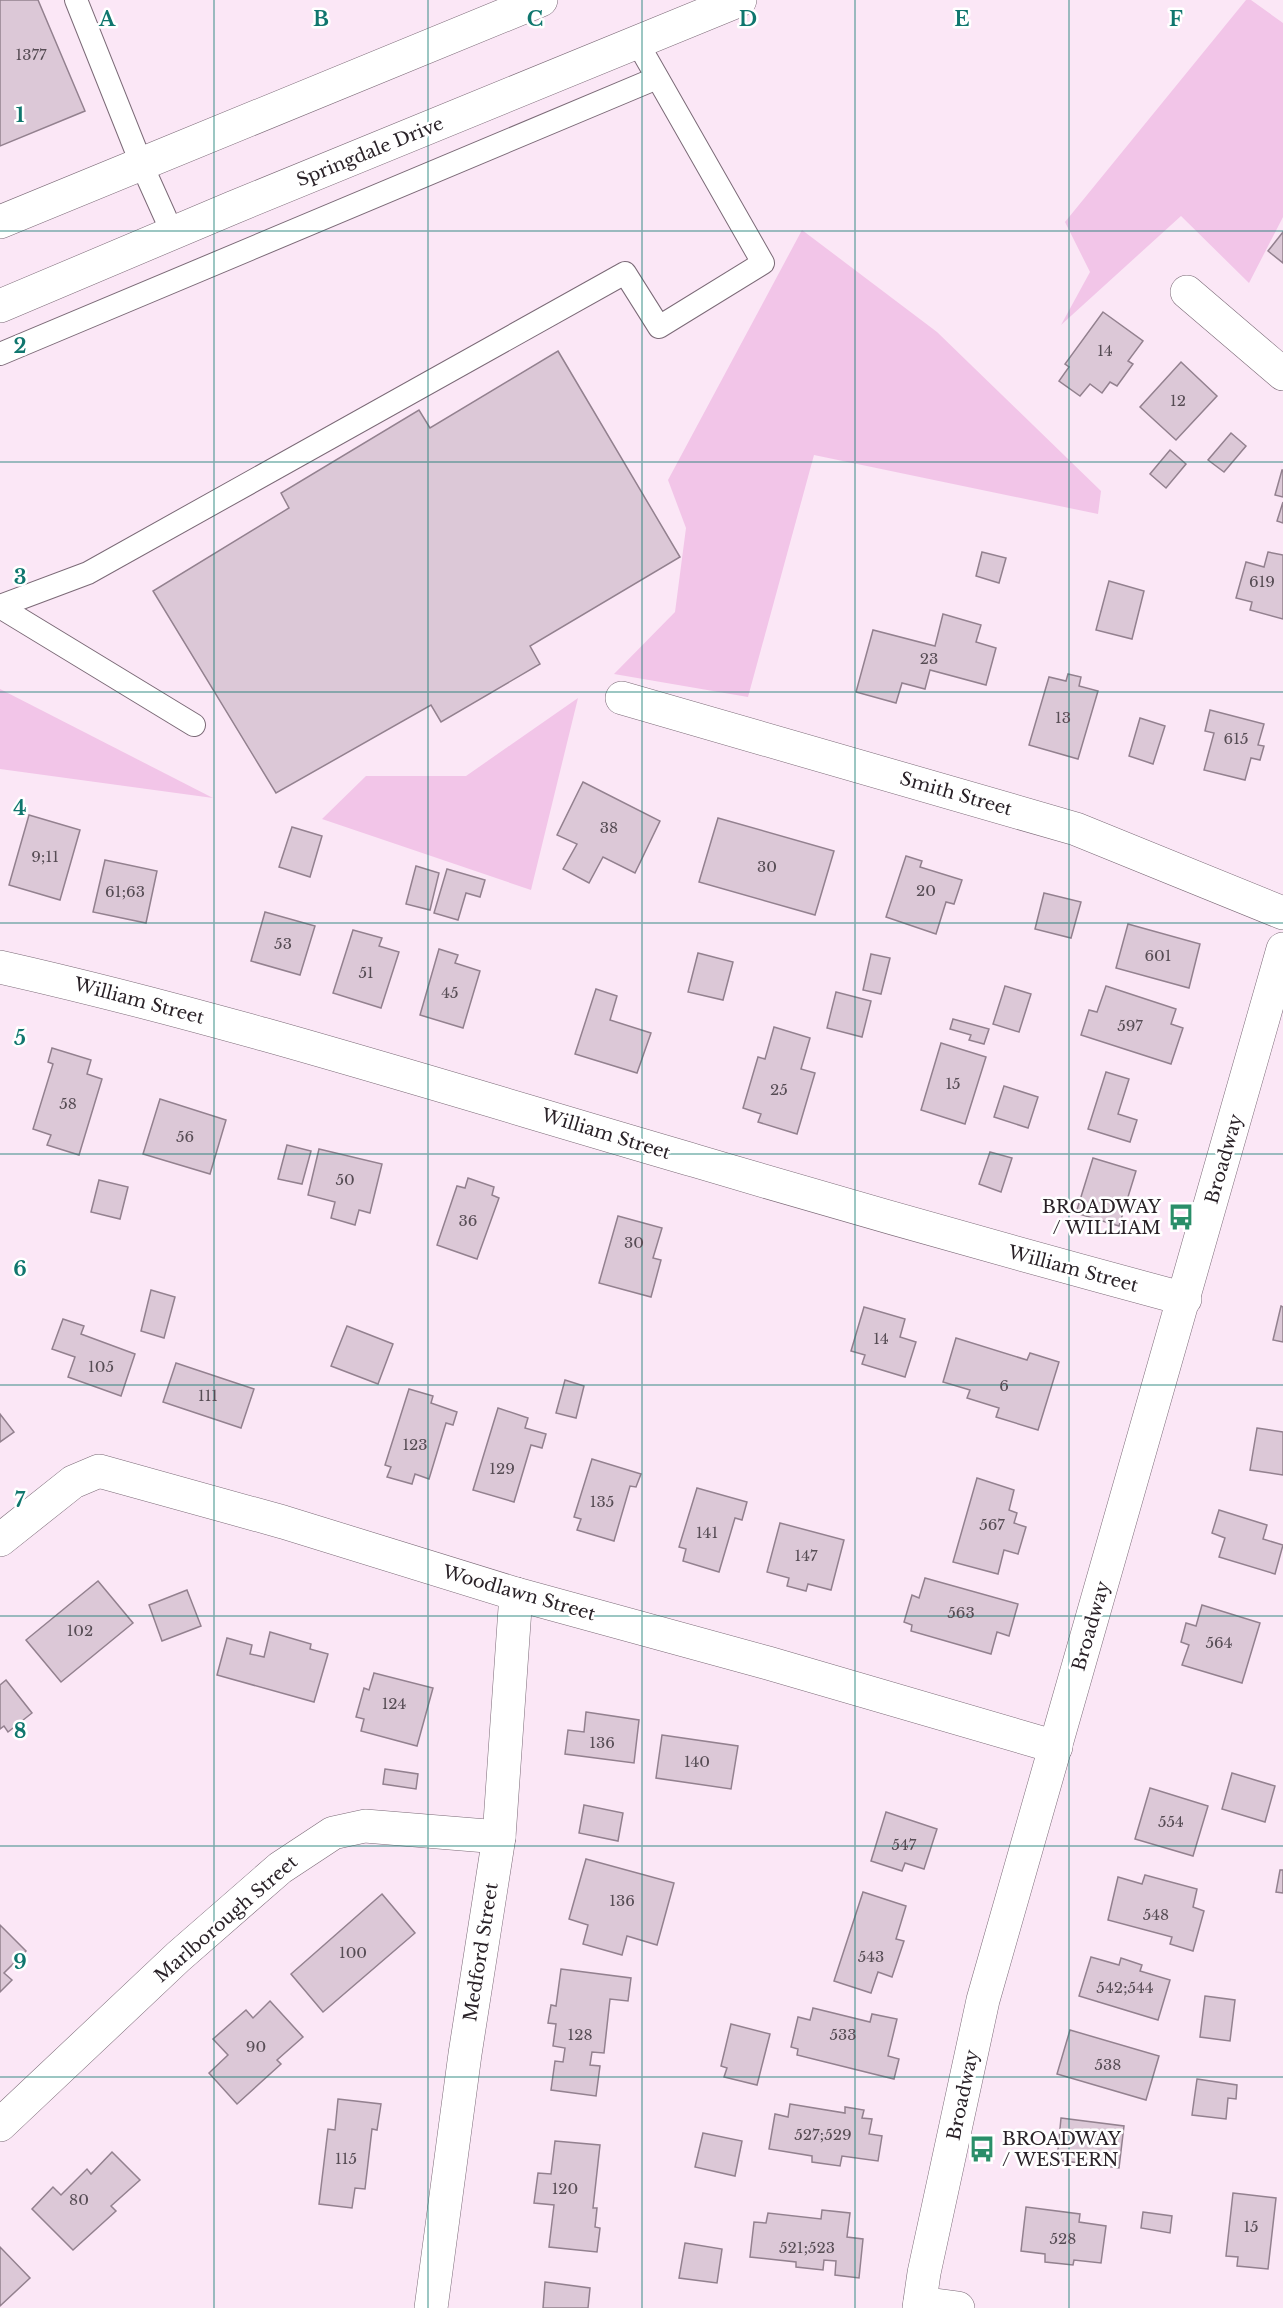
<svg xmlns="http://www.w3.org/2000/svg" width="1283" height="2308" viewBox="0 0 1283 2308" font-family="'Libre Baskerville',serif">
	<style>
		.green { fill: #f2c5e8 }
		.building { fill: #dcc8d7; stroke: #93818f; stroke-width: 1.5 }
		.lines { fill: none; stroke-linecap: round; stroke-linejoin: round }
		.lane-casing { stroke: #7b6a77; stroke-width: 24 }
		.street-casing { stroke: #7b6a77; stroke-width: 34 }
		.secondary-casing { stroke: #7b6a77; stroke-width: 34 }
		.lane { stroke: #fff; stroke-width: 22 }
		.street { stroke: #fff; stroke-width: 33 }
		.secondary { stroke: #fff; stroke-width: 33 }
		.grid { fill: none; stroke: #0f766e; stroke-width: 1.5; stroke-opacity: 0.55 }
		.labels { text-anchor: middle; stroke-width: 5; stroke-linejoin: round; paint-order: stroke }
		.number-label { font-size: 15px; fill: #564c54 }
		.street-label { font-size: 18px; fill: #2a2228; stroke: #fff }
		.poi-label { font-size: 18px; fill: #2a2228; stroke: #fff; text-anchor: end }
		.grid-label { font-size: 20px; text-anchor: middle; font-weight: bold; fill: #0f766e; stroke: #fff; stroke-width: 5; stroke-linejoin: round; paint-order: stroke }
	</style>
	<rect width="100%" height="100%" fill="#fbe7f6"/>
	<g class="green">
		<path d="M1246,0H1251L1283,23V217L1249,283L1181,216L1061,325L1090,272L1065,222Z"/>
		<path d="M802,230L937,332L1101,491L1098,514L814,455L748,697L614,674L675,612L686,528L668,480Z"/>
		<path d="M0,689L213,798L0,769Z"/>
		<path d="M578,698L531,890L322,819L366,776H466Z"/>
	</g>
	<g class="building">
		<path d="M0,0H38L85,111L0,146Z"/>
		<path d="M1283,232V263L1268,251Z"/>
		<path d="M1103,312L1143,341L1128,361L1133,364L1117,386L1110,382L1102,393L1090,384L1080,396L1059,381L1069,367L1065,364Z"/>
		<path d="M558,351L680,557L530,646L540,664L441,722L431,705L276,793L153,591L289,508L281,493L419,410L430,428Z"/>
		<path d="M1181,362L1217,396L1176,440L1140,407Z"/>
		<path d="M1231,433L1246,446L1224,472L1208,460Z"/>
		<path d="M1170,450L1186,464L1166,488L1150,474Z"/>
		<path d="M1282,470H1283V497L1275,495Z"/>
		<path d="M1283,502V523L1277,521Z"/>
		<path d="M982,552L1006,558L999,583L976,576Z"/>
		<path d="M1268,552L1283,555V619L1250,610L1252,602L1236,598L1246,562L1264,567Z"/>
		<path d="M1109,581L1144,591L1132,639L1096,630Z"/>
		<path d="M943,614L981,625L976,642L996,648L986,685L930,670L925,689L902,683L896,703L856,692L873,630L935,646Z"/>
		<path d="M1068,674L1081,677L1079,686L1098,691L1078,759L1029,745L1049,677L1066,681Z"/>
		<path d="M1210,710L1264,724L1258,745L1264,746L1260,760L1251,758L1245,780L1204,770L1214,733L1205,731Z"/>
		<path d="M1140,718L1165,726L1153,764L1129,756Z"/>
		<path d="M583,782L660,821L635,873L603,857L589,883L563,869L577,844L557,835Z"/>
		<path d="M29,815L80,830L60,900L9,885Z"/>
		<path d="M718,818L834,851L815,915L699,882Z"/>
		<path d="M292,827L322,836L310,877L279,867Z"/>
		<path d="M906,856L922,861L920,867L962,880L954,904L946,902L936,934L886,917Z"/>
		<path d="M105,860L157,871L146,923L93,912Z"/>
		<path d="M416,866L439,873L430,910L406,904Z"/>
		<path d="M447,869L485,880L480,897L466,893L458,920L434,913Z"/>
		<path d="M1044,893L1081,902L1071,938L1035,929Z"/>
		<path d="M265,912L315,926L300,975L251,961Z"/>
		<path d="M1128,924L1200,944L1189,988L1116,968Z"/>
		<path d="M353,930L382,938L379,946L399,952L381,1008L333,993Z"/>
		<path d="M439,949L458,955L455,963L480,971L463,1028L420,1015Z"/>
		<path d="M698,953L733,962L723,1000L688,992Z"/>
		<path d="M871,954L890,958L881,994L863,990Z"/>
		<path d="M1005,986L1031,994L1019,1032L993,1024Z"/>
		<path d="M1106,986L1176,1009L1171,1024L1183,1028L1171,1064L1081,1035L1089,1010L1097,1012Z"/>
		<path d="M596,989L617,996L610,1020L651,1033L637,1073L575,1054Z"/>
		<path d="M836,992L871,1001L862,1037L827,1028Z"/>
		<path d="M953,1019L989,1029L984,1044L969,1040L971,1035L950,1029Z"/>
		<path d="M774,1027L810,1038L801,1069L815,1073L797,1134L758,1122L761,1114L743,1108L758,1057L765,1059Z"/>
		<path d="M941,1043L986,1057L965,1124L921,1110Z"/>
		<path d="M52,1048L91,1060L87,1074L102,1079L79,1155L47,1145L51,1135L33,1129L53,1064L48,1062Z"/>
		<path d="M1106,1072L1129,1079L1118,1114L1137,1120L1130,1142L1088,1129Z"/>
		<path d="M1004,1086L1038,1097L1028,1128L994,1117Z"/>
		<path d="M160,1099L226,1120L210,1174L143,1154Z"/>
		<path d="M287,1145L311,1151L302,1184L278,1179Z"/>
		<path d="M319,1149L382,1164L370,1213L359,1210L355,1225L331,1218L335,1202L308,1195Z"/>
		<path d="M990,1152L1012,1158L1001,1192L979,1184Z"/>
		<path d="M1093,1158L1136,1171L1119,1226L1076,1213Z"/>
		<path d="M468,1178L494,1187L492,1195L499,1198L477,1259L437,1245L457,1186L465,1188Z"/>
		<path d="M99,1180L128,1187L120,1219L91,1212Z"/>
		<path d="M618,1216L662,1228L653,1258L661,1260L651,1297L599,1283Z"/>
		<path d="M151,1290L175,1297L164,1338L141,1331Z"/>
		<path d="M1281,1306L1283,1307V1342L1273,1340Z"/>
		<path d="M864,1307L905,1319L900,1337L916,1342L905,1377L862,1364L865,1355L851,1351Z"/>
		<path d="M63,1319L84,1326L81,1334L135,1354L121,1396L68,1377L75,1357L52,1349Z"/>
		<path d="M347,1326L393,1344L378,1384L331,1366Z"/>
		<path d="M956,1338L1027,1360L1030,1353L1059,1362L1038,1430L996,1417L999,1408L967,1398L970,1390L943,1382Z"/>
		<path d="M176,1363L254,1389L241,1428L163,1402Z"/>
		<path d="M565,1380L584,1386L576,1418L556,1413Z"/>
		<path d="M409,1389L433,1396L431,1403L457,1412L453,1425L446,1423L429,1479L415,1474L412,1484L387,1477L391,1467L385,1465Z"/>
		<path d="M498,1408L528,1418L525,1428L546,1434L542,1448L531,1445L514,1502L473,1490Z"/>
		<path d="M0,1414L14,1432L0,1442Z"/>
		<path d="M1257,1428L1283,1432V1475L1250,1470Z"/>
		<path d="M592,1459L641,1474L636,1487L630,1486L614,1541L577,1530L581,1519L574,1517Z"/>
		<path d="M977,1478L1014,1490L1009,1510L1017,1513L1014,1523L1026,1527L1018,1554L1004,1550L998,1574L953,1562Z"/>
		<path d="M697,1488L747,1502L742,1520L735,1518L719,1572L683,1561L686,1549L679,1547Z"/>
		<path d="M1219,1510L1267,1525L1263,1539L1283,1545L1275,1574L1219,1557L1225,1538L1212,1533Z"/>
		<path d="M780,1523L844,1540L831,1590L808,1584L806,1591L787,1586L789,1578L767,1572Z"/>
		<path d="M925,1578L1018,1604L1009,1636L997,1632L991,1654L911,1631L912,1625L904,1622L912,1595L919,1598Z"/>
		<path d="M98,1581L133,1623L61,1682L26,1640Z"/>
		<path d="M187,1590L201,1626L162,1641L149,1605Z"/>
		<path d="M1202,1605L1260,1623L1242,1683L1182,1665L1189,1645L1181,1642L1186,1623L1196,1626Z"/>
		<path d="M270,1632L311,1644L310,1649L328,1654L314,1702L217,1675L227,1638L252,1645L250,1654L264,1657Z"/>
		<path d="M374,1673L433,1688L417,1746L361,1731L364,1719L356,1717L364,1688L369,1690Z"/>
		<path d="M6,1680L32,1713L8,1732L4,1726L0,1729V1685Z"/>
		<path d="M586,1712L639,1720L634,1763L565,1754L568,1730L584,1732Z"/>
		<path d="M662,1735L738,1746L731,1789L656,1778Z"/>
		<path d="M385,1769L418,1774L416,1789L383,1784Z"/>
		<path d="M1232,1773L1275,1786L1265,1822L1222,1809Z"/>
		<path d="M1150,1788L1208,1806L1193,1856L1135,1839Z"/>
		<path d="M584,1805L623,1813L618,1841L579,1833Z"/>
		<path d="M886,1812L937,1829L924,1869L905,1863L902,1871L871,1861Z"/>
		<path d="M586,1859L674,1883L657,1945L627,1936L622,1955L583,1944L588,1925L569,1919Z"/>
		<path d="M1280,1870H1283V1893L1276,1892Z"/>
		<path d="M1145,1875L1197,1889L1193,1907L1204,1911L1193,1951L1170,1944L1172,1937L1108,1920L1118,1877L1142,1884Z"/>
		<path d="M863,1892L906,1906L896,1939L904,1941L892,1977L878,1972L871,1993L834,1981Z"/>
		<path d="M382,1894L415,1933L323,2012L291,1974Z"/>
		<path d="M0,1925L26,1951L4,1973L12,1980L0,1992Z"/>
		<path d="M1091,1957L1119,1965L1121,1958L1142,1965L1140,1971L1170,1980L1158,2020L1079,1996Z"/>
		<path d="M561,1969L631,1978L628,2001L610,1999L604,2053L592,2052L590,2065L600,2066L596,2096L551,2090L555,2061L563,2062L565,2048L553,2046L556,2024L548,2023L551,2005L556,2006Z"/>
		<path d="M1205,1996L1235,2000L1230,2041L1200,2037Z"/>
		<path d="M270,2001L303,2037L277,2060L281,2064L237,2104L209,2073L228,2055L213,2039L246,2010L253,2018Z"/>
		<path d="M813,2008L870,2022L872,2014L897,2019L888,2056L899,2059L894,2079L797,2055L798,2049L791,2047L798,2017L810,2020Z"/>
		<path d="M731,2024L770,2034L757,2085L724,2077L727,2068L721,2066Z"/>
		<path d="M1070,2030L1159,2056L1146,2100L1057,2074Z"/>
		<path d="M1197,2079L1237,2085L1236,2099L1228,2098L1226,2119L1192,2115Z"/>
		<path d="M338,2099L381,2104L377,2130L372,2129L365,2189L355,2188L352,2208L319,2204L328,2129L335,2130Z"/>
		<path d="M790,2104L845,2113V2107L864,2110L862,2118L872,2119L869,2134L882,2136L878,2161L842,2156L840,2166L812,2162V2156L769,2149L775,2114L788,2117Z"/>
		<path d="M1061,2118L1124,2126L1119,2168L1057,2160Z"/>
		<path d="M703,2133L742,2141L735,2176L695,2167Z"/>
		<path d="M555,2141L600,2145L593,2208H597L595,2227L600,2228L597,2252L549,2247L554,2205L534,2203L538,2173L551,2174Z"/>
		<path d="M112,2152L140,2180L111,2206L116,2211L73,2250L32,2209L53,2187L61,2195L87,2169L91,2174Z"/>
		<path d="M1233,2193L1276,2198L1268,2269L1237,2266L1238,2257L1226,2256Z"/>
		<path d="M1026,2207L1080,2214L1079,2222L1106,2226L1101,2263L1074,2260L1073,2265L1045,2262V2254L1021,2251Z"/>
		<path d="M822,2210L850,2213L847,2237L863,2239L859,2278L835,2275L836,2261L824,2260L823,2270L796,2267V2262L750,2257L754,2222L766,2223L768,2213L821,2219Z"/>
		<path d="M1143,2212L1172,2216L1170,2233L1141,2228Z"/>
		<path d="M685,2243L722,2249L717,2283L679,2278Z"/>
		<path d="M0,2247L30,2278L0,2306Z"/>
		<path d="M545,2282L590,2288L588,2308H543Z"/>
	</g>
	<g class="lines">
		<g class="lane-casing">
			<g id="lane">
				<path d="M76,0L141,163L172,232"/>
				<path d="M0,354L657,78"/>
				<path d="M0,606L88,573L625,273L659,327L763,263L637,42"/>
				<path d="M0,607L194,725"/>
			</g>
		</g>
		<g class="street-casing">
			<g id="street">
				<path d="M0,222L541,0"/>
				<path d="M1187,292L1283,374"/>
				<path d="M0,306L232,208L740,0"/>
				<path d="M622,698L1076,829L1283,913"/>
				<path d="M0,967C231,1019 465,1094 696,1161C858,1209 1021,1255 1185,1299"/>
				<path d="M0,1540L73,1482L99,1471L283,1522L516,1594L768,1663L1056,1747"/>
				<path d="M0,2125L178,1957L280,1868L333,1833L365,1826L499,1837"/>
				<path d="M920,2303L958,2308"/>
				<path d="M431,2308L465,2054L499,1837L516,1594"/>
			</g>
		</g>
		<g class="secondary-casing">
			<path id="secondary" d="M919,2308L924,2273L983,2000L1283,949"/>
		</g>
		<use href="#lane" class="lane"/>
		<use href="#street" class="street"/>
		<use href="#secondary" class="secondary"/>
	</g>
	<path class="grid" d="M214,0V2308M428,0V2308M642,0V2308M855,0V2308M1069,0V2308M0,231H1283M0,462H1283M0,692H1283M0,923H1283M0,1154H1283M0,1385H1283M0,1616H1283M0,1846H1283M0,2077H1283"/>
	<defs>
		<g id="bus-bare" transform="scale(2.07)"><path d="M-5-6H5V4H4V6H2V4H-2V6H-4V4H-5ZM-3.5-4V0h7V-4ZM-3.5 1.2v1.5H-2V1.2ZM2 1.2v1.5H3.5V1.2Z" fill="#2a8e69" stroke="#fff" stroke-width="2.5" paint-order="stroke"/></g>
	</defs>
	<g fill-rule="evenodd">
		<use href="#bus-bare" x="1181" y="1217"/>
		<use href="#bus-bare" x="982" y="2149"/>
	</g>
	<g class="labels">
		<g class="number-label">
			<text x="31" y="60">1377</text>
			<text x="1105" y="356">14</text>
			<text x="1178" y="406">12</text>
			<text x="1262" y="587">619</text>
			<text x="929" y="664">23</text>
			<text x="1063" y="723">13</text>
			<text x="1236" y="744">615</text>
			<text x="609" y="833">38</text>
			<text x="45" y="862">9;11</text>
			<text x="767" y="872">30</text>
			<text x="926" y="896">20</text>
			<text x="125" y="897">61;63</text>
			<text x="283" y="949">53</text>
			<text x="1158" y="961">601</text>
			<text x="366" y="978">51</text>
			<text x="450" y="998">45</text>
			<text x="1130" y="1031">597</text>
			<text x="953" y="1089">15</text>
			<text x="779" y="1095">25</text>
			<text x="68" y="1109">58</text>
			<text x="185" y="1142">56</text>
			<text x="345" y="1185">50</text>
			<text x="468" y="1226">36</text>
			<text x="634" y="1248">30</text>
			<text x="881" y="1344">14</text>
			<text x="101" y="1372">105</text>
			<text x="1004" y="1391">6</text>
			<text x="208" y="1401">111</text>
			<text x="415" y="1450">123</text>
			<text x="502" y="1474">129</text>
			<text x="602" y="1507">135</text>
			<text x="992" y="1530">567</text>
			<text x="707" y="1538">141</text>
			<text x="806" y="1561">147</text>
			<text x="961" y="1618">563</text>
			<text x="80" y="1636">102</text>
			<text x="1219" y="1648">564</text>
			<text x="394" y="1709">124</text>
			<text x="602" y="1748">136</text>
			<text x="697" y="1767">140</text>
			<text x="1171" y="1827">554</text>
			<text x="904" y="1850">547</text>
			<text x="622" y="1906">136</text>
			<text x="1156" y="1920">548</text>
			<text x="353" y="1958">100</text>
			<text x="871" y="1962">543</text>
			<text x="1125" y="1993">542;544</text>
			<text x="580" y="2040">128</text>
			<text x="843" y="2040">533</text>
			<text x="256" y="2052">90</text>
			<text x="1108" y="2070">538</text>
			<text x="823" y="2140">527;529</text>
			<text x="346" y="2164">115</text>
			<text x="565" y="2194">120</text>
			<text x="79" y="2205">80</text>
			<text x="1251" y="2232">15</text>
			<text x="1063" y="2244">528</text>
			<text x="807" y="2253">521;523</text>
		</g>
		<g class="street-label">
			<text transform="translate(370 152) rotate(-22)" y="6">Springdale Drive</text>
			<text transform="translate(956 794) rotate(16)" y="6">Smith Street</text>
			<text transform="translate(139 1001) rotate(15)" y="6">William Street</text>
			<text transform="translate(606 1134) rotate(17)" y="6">William Street</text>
			<text transform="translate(1224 1159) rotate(-74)" y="6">Broadway</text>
			<text transform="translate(1073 1269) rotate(15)" y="6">William Street</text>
			<text transform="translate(519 1593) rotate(16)" y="6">Woodlawn Street</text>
			<text transform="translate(1091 1626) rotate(-74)" y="6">Broadway</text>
			<text transform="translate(226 1919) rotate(-41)" y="6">Marlborough Street</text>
			<text transform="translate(481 1952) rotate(-81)" y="6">Medford Street</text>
			<text transform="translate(963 2095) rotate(-78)" y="6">Broadway</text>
		</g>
		<g class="poi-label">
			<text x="1161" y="1213">BROADWAY<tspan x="1161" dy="21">/ WILLIAM</tspan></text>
			<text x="1002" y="2145" text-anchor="start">BROADWAY<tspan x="1002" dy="21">/ WESTERN</tspan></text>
		</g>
	</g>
	<g class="grid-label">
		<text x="107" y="26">A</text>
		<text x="321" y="26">B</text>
		<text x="535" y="26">C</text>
		<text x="748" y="26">D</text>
		<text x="962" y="26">E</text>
		<text x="1176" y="26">F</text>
		<text x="20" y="122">1</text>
		<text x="20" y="353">2</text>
		<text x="20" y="584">3</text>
		<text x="20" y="815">4</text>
		<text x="20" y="1045">5</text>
		<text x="20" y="1276">6</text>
		<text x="20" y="1507">7</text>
		<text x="20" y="1738">8</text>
		<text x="20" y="1969">9</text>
	</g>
</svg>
